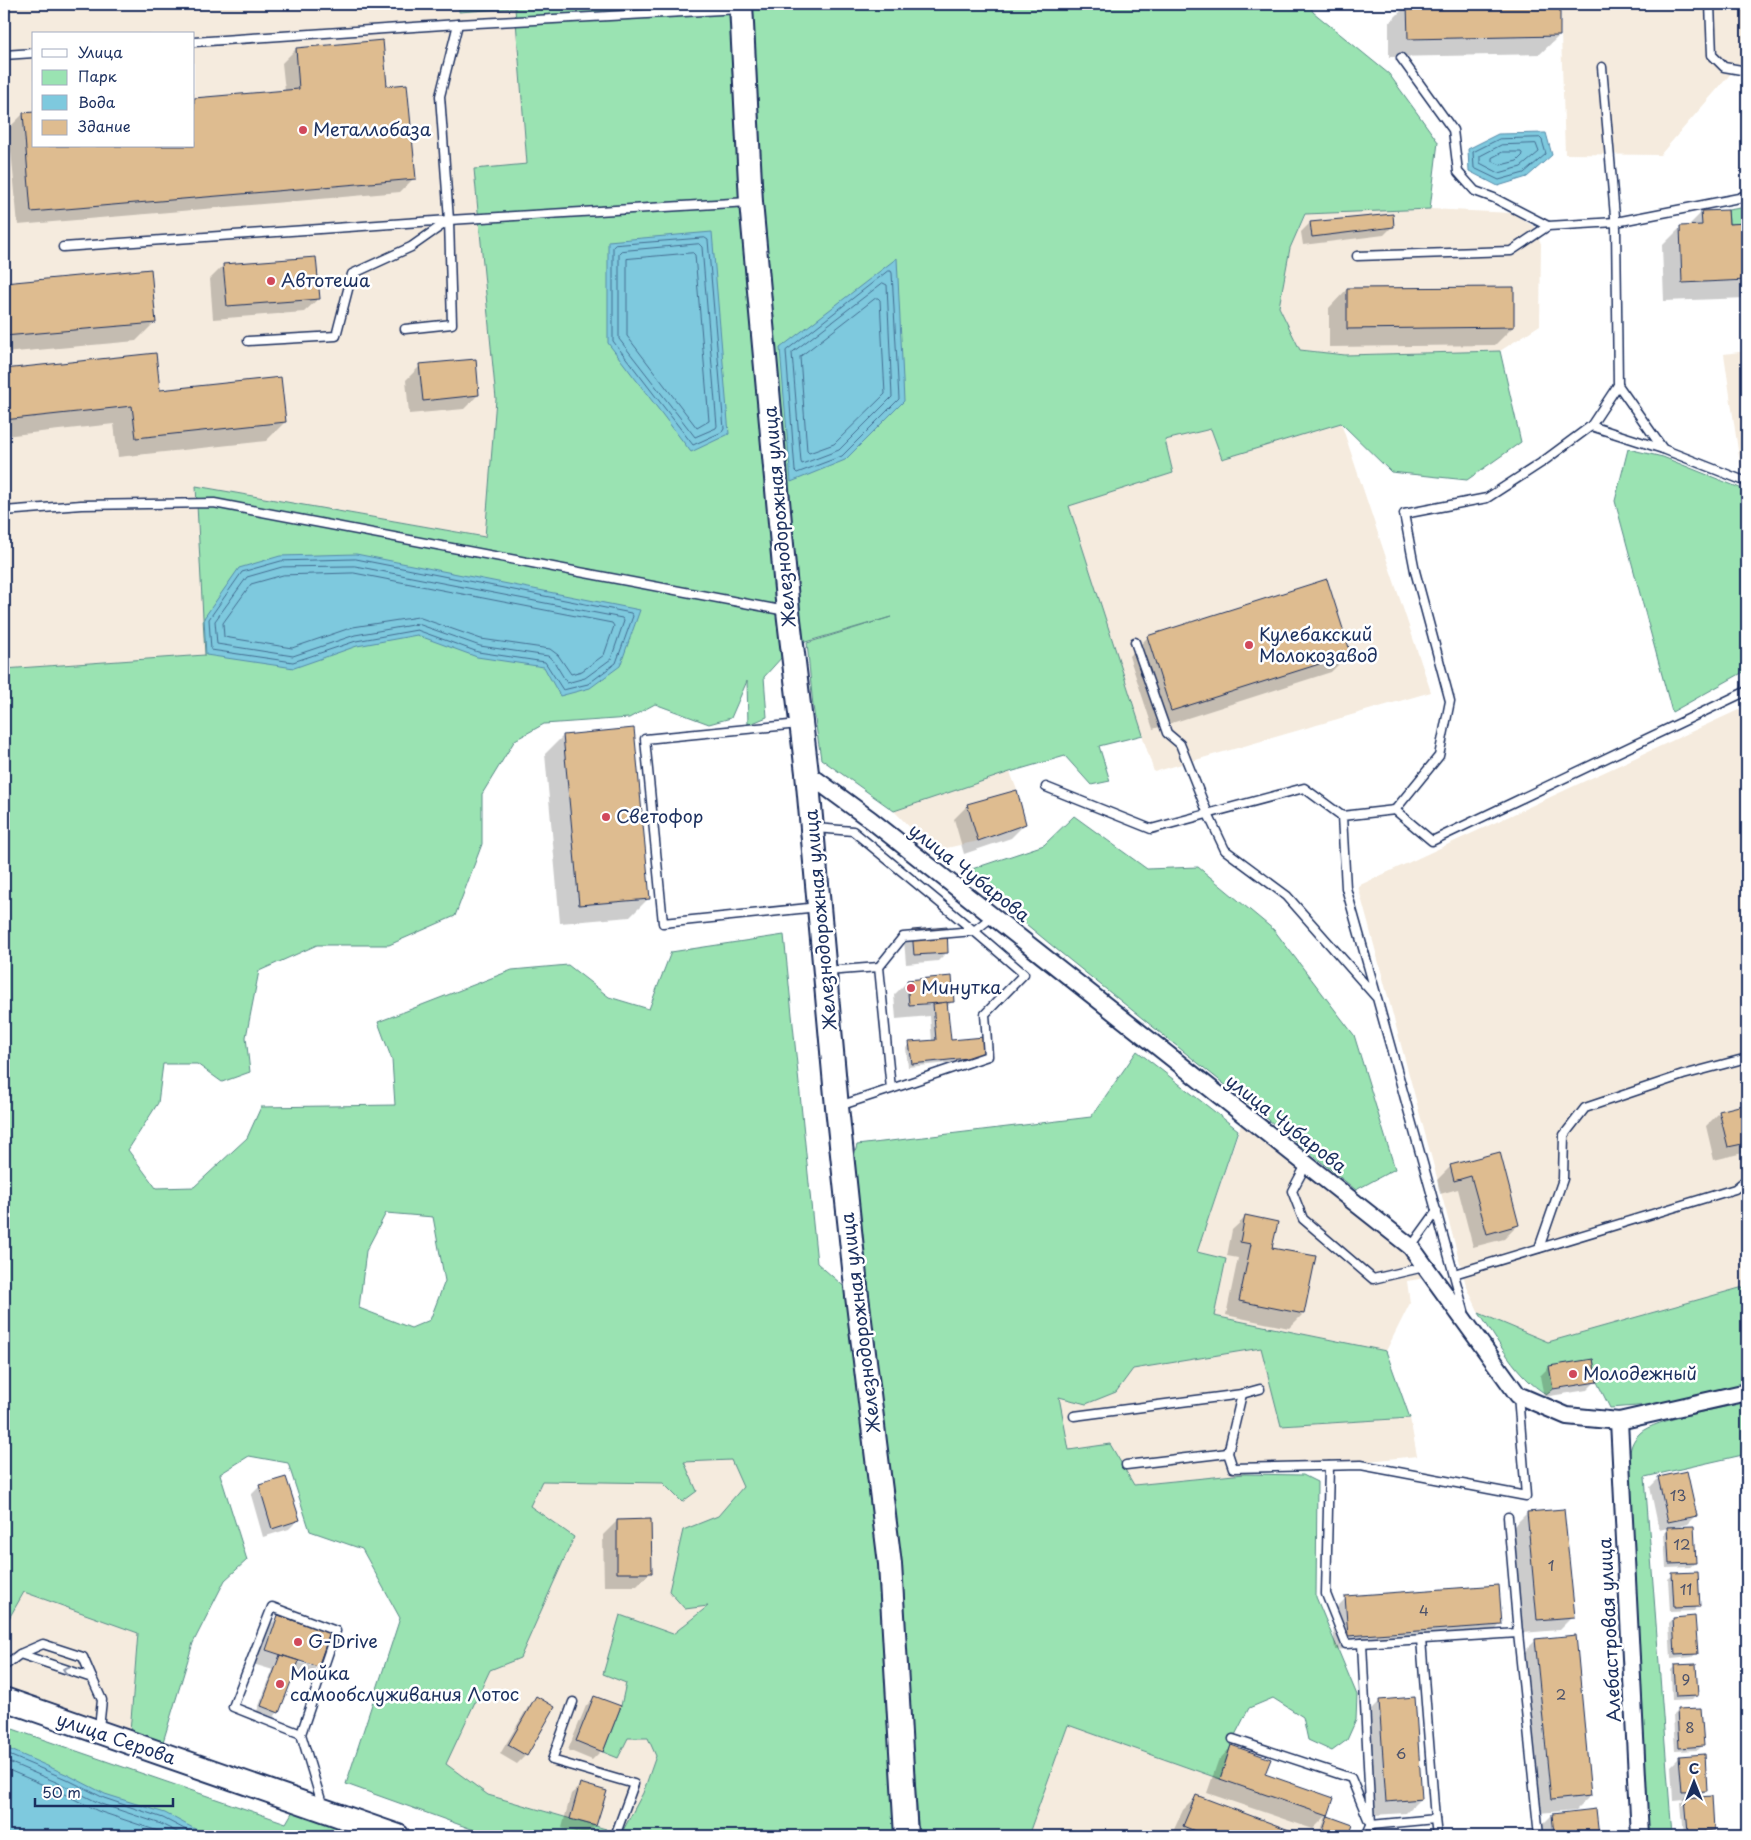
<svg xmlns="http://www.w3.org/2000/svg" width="1751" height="1840" viewBox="0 0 1751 1840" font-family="'Playpen Sans',sans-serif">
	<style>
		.built { fill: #f5ebde; fill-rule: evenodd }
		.green { fill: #9ae3b2; stroke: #5a8988; fill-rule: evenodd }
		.water { fill: #7ec9de; stroke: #568bab }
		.shadow { fill: #0003; fill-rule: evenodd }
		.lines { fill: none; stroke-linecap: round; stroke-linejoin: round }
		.shore { stroke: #436d91; stroke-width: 1 }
		.building { fill: #debc90; stroke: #1b2f5e }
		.lane-casing { stroke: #1b2f5e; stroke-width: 11 }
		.street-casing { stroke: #1b2f5e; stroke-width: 20 }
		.secondary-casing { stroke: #1b2f5e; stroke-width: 26 }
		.lane { stroke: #fff; stroke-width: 8 }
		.street { stroke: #fff; stroke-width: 16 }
		.secondary { stroke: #fff; stroke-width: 22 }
		.oneway { stroke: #8d97ae }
		.poi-dot { fill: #d1495b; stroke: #fff; stroke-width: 2 }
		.labels { text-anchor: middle; stroke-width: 5; stroke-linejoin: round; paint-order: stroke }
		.number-label { font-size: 15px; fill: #4c526a }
		.poi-label { font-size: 18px; fill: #1b2f5e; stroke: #fff; text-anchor: start }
		.street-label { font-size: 18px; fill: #1b2f5e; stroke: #fff }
	</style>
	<rect width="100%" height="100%" fill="#fff"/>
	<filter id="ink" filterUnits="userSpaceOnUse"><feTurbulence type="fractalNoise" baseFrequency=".02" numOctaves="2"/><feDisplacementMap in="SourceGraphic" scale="10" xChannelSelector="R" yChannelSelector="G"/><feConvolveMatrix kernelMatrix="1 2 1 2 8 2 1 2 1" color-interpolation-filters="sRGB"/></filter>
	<g filter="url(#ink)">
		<g class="built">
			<path d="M4,4H459L460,12L515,8L527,164L474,169L496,399L485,537L196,486L206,655L4,669ZM34,34H194V146H34Z"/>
			<path d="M1560,4H1747V55L1660,155L1565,154Z"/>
			<path d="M1430,209L1512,213L1535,227L1541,244L1540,325L1500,351L1345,355L1300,350L1279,307L1290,248L1306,214Z"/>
			<path d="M1747,351V470L1741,471L1724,354Z"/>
			<path d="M1341,423L1431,692L1154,772L1069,506L1173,473L1165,440L1211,429L1222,459Z"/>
			<path d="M1747,706V1286L1548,1342L1479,1313L1466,1285L1358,886Z"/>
			<path d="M1010,772L1017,790L1026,824L978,841L933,851L894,811Z"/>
			<path d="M1244,1116L1411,1247L1432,1277L1407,1281L1410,1303L1386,1351L1214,1316L1226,1259L1197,1252Z"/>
			<path d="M482,1334L810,1418L631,1836L394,1768Z"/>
			<path d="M1261,1348L1281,1426L1410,1418L1417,1456L1134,1485L1110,1444L1069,1450L1058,1397L1086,1404L1116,1392L1133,1369Z"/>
			<path d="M24,1592L138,1633L130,1732L4,1689V1627Z"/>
			<path d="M1068,1725L1220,1779L1328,1816L1321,1836H1028Z"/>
		</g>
		<g class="green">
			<path d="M459,4H1310L1313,12L1389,74L1438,142L1430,209L1305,214L1290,248L1279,307L1300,350L1345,355L1500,351L1521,442L1467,480L1391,472L1341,423L1222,459L1211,429L1165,440L1173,473L1069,506L1143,735L1099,746L1110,781L1091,785L1065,756L1010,772L894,811L821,759L813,706L807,643L891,617L792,646L764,677L767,717L748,725L747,681L731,718L709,724L655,704L629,718L544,724L515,740L482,794V844L455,916L389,945H317L259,971L246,1037L250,1072L222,1082L197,1064H163L158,1103L128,1150L156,1188L194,1187L247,1138L261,1107L395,1105L392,1060L378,1022L512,970L568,965L609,997L649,1009L671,952L784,935L817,1263L848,1290L882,1565L901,1836H620L643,1793L656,1756L648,1738H628L618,1758L603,1752L621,1706L626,1683L603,1674L620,1615L673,1634L708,1606L685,1609L669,1591L683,1530L718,1516L743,1487L731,1460L684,1462L697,1491L682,1502L663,1483L542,1481L530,1506L574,1537L520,1658L490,1670L446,1764L488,1795L606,1829L603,1836H491L346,1784L400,1618L362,1549L310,1531L288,1463L249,1456L220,1474L247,1560L225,1580L193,1643L163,1742L130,1732L138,1633L24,1592L4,1627V669L205,655L196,486L485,537L496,399L474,169L527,164L515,8L459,12ZM386,1213L433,1217L445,1281L430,1320L411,1328L359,1308L366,1251Z"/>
			<path d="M1747,207V223L1729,224L1728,210Z"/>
			<path d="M1628,449L1663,457L1740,488L1747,498V670L1672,712L1615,501Z"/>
			<path d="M1074,816L1147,869L1198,867L1274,930L1354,1035L1395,1169L1356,1190L1061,953L963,872L1044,845Z"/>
			<path d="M1137,1051L1238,1130L1197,1252L1226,1259L1214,1316L1386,1351L1410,1418L1281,1426L1261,1348L1133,1369L1116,1392L1086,1404L1059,1397L1069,1450L1110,1444L1134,1485L1244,1474L1303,1475L1317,1482L1316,1597L1357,1695L1356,1720L1347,1740L1332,1751L1308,1740L1303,1717L1273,1698L1249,1708L1233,1739L1220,1779L1068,1725L1028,1836H919L898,1567L853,1160L857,1145L1091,1117Z"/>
			<path d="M1747,1286V1383L1650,1405L1610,1408L1597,1382L1593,1359L1546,1394C1516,1376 1498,1341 1479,1313L1548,1342Z"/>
			<path d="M1747,1402V1454L1645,1477L1672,1836H1647L1629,1460C1630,1448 1632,1441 1640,1433C1654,1419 1725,1408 1747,1402Z"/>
			<path d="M4,1726L286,1823L293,1811L366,1836H4Z"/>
		</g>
		<g class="water">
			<path d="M1546,133L1552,155L1527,177L1498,186L1469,171L1468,149L1498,134Z"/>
			<path d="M712,232L729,434L691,452L608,343V241Z"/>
			<path d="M897,258L904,401L845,460L791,482L780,348Z"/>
			<path d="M356,554L640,610L620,666L590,688L560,696L544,667L477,657L417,635L357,646L294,668L206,655L204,618L239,568L280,556Z"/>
			<path d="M4,1747L68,1775L105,1794L165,1813L208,1836H4Z"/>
		</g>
		<g class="shadow">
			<path d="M1408,4H1558L1559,36L1540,54L1389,57V23Z"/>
			<path d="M296,49L386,87L414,178L400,192L18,225L9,128L23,114L34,146H194V99L285,91L282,63Z"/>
			<path d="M1702,212L1728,225L1747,224V298L1664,301L1662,246L1681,227H1687Z"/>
			<path d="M1392,215L1393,226L1384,235L1303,245L1301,232L1310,223Z"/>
			<path d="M224,265L318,299L304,312L213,319L210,279Z"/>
			<path d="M150,271L155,322L136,341L4,353V284Z"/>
			<path d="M1347,289L1513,327L1495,345L1329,347V308Z"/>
			<path d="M155,354L159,391L285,422L266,441L118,457L114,424L4,436V370Z"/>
			<path d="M420,366L478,395L464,409L409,414L406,380Z"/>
			<path d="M1148,637L1350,653L1331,672L1153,729L1129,656Z"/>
			<path d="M563,736L649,898L630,917L560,923L545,754Z"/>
			<path d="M968,805L1025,824L1011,838L964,854L954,819Z"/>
			<path d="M913,931L947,952L938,961L906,964L904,940Z"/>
			<path d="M908,981L952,1001L946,1008L949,1041L980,1060L908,1067L906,1048L910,1044L932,1041L930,1016L896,1019L894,995Z"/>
			<path d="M1747,1089V1152L1714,1160L1706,1126L1720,1112L1742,1107L1740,1096Z"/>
			<path d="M1499,1154L1518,1225L1504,1239L1473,1247L1458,1189L1440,1194L1437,1180L1451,1166Z"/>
			<path d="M1246,1217L1271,1248L1315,1257L1303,1314L1289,1328L1226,1315L1238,1258L1227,1256L1232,1230Z"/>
			<path d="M1549,1367L1596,1381L1587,1390L1544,1397L1540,1376Z"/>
			<path d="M1659,1478L1696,1515L1687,1524L1676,1527L1695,1563L1690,1567L1666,1568L1664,1533L1668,1528L1659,1530L1650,1487Z"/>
			<path d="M260,1486L298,1520L289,1529L263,1537L251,1495Z"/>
			<path d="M1563,1510L1573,1616L1559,1630L1523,1633L1513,1527L1527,1513Z"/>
			<path d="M617,1521L651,1572L637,1586H604L603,1535Z"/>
			<path d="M1673,1575L1698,1606L1694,1611L1670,1612L1668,1579Z"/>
			<path d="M1346,1598L1501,1624L1487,1638L1335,1650L1332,1612Z"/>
			<path d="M278,1617L328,1634L317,1667L303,1681L292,1677L278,1712L274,1717L257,1711L273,1670L253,1664L264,1631ZM298,1659L311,1664V1666L298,1662Z"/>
			<path d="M1673,1619L1697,1653L1692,1657L1671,1659L1669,1623Z"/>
			<path d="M1536,1640L1590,1796L1576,1810L1538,1813L1522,1654Z"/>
			<path d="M1675,1666L1697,1695L1692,1700L1672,1701L1671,1670Z"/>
			<path d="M595,1697L601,1751L592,1760L568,1750L586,1706Z"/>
			<path d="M537,1698L526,1755L517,1764L500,1754L528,1707Z"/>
			<path d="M1380,1701L1420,1799L1406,1813L1373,1815L1366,1715Z"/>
			<path d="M1677,1711L1702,1746L1698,1750L1675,1751L1673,1715Z"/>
			<path d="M1231,1747L1264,1775L1333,1798L1326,1816L1352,1826L1348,1836H1319L1326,1816L1313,1829L1207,1793L1218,1761Z"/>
			<path d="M1680,1757L1706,1790L1698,1798L1713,1830L1709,1834L1684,1836L1681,1803L1684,1800L1673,1801L1671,1766Z"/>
			<path d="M581,1785L605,1791L595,1826L586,1835L562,1828L571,1794Z"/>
			<path d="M1197,1796L1301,1836H1171L1183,1810Z"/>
			<path d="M1595,1810L1598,1836H1531L1552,1815Z"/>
		</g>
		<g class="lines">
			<g class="shore">
				<path d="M1540,138L1542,140L1546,154L1524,173L1499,180L1474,168L1473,152L1499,139Z"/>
				<path d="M1536,144L1539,152L1521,167L1499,173L1480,163V156L1501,145Z"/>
				<path d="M1503,152H1521L1523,155L1517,161L1501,165L1492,161V158Z"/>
				<path d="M705,238L708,240L724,429L722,432L693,445L613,341V247L615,245Z"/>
				<path d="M699,244L702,247L717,426L716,428L695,437L619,339V253L621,251Z"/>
				<path d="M693,253L695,255L709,421L697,428L627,336V259Z"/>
				<path d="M888,271H891L892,273L899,399L842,456L797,473L795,471L786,351Z"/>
				<path d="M883,283L887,285L892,397L839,450L802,464L801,462L792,353Z"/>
				<path d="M876,298H878L880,300L885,394L834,444L809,453L807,451L800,357Z"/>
				<path d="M356,559L631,613L633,616L616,663L588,684L563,690L545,662L478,652L417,630L356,641L293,662L211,650L209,619L242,572L281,561Z"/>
				<path d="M355,566L622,618L624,621L611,659L585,678L567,683L553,660L548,656L480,646L418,624L355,635L293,656L217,644L215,621L247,577L282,567Z"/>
				<path d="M354,573L612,623L614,626L604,655L582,671L571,674L558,655L550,649L481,639L418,617L353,627L292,648L224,637L223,623L251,584L283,575Z"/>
				<path d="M4,1753L66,1779L104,1798L163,1818L198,1836"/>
				<path d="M4,1760L63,1785L101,1804L161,1824L185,1836"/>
				<path d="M4,1768L60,1792L98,1811L158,1831L169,1836"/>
			</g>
		</g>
		<g class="building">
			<path d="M1407,4H1560V36L1408,39Z"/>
			<path d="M383,40L387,86L407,84L416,179L31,212L23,113L34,112V146H194V98L299,89L296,48Z"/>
			<path d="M1728,210L1729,224L1747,223V280L1682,283L1680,226L1702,225L1701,211Z"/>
			<path d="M1393,214L1394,227L1312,237L1310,222Z"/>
			<path d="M316,257L320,299L227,306L223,264Z"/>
			<path d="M151,269L156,323L4,336V283Z"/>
			<path d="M1514,287V327L1347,329V288Z"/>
			<path d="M156,353L160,390L281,377L286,422L136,438L132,406L4,420V369Z"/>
			<path d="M476,359L479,395L423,401L419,364Z"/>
			<path d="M1327,579L1351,654L1171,711L1147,636Z"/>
			<path d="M634,728L650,899L579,905L563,735Z"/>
			<path d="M1017,790L1026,824L978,841L967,804Z"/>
			<path d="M947,927L948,953L914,955L912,930Z"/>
			<path d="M952,976L954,1002L909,1005L907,980Z"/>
			<path d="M947,1002L951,1040L984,1037L986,1056L912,1064L909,1042L936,1040L933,1004Z"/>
			<path d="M1747,1104V1143L1728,1147L1719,1111Z"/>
			<path d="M1500,1152L1519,1225L1487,1234L1471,1176L1454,1181L1450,1165Z"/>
			<path d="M1245,1215L1278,1222L1272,1248L1316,1256L1304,1314L1239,1301L1251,1244L1240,1242Z"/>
			<path d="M1593,1359L1597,1382L1553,1389L1549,1366Z"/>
			<path d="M1687,1471L1697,1516L1668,1522L1658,1477Z"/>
			<path d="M286,1477L300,1520L272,1529L259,1485Z"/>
			<path d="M1564,1509L1575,1617L1537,1620L1527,1512Z"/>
			<path d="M651,1519L652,1573H617V1520Z"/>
			<path d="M1694,1526L1696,1563L1669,1564L1667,1527Z"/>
			<path d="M1698,1572L1700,1607L1674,1608L1672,1573Z"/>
			<path d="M1499,1585L1502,1625L1348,1636L1345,1596Z"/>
			<path d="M278,1615L330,1633L318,1667L266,1650Z"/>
			<path d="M1695,1616L1698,1654L1675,1655L1673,1618Z"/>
			<path d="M1576,1635L1591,1796L1551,1800L1535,1639Z"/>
			<path d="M280,1655L299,1661L279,1713L261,1706Z"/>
			<path d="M1696,1664L1698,1696L1676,1697L1674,1665Z"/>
			<path d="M536,1696L555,1707L527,1756L508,1745Z"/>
			<path d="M594,1696L621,1706L603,1752L576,1741Z"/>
			<path d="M1415,1697L1422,1799L1386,1802L1379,1700Z"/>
			<path d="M1701,1708L1704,1746L1679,1748L1677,1709Z"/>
			<path d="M1231,1745L1271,1759L1265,1774L1334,1798L1328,1816L1220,1779Z"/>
			<path d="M1705,1754L1707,1791L1682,1792L1679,1756Z"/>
			<path d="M580,1783L607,1791L596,1826L570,1819Z"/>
			<path d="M1196,1795L1305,1836H1207L1183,1826Z"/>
			<path d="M1712,1796L1714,1831L1688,1833L1685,1798Z"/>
			<path d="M1596,1809L1599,1836H1554L1552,1814Z"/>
			<path d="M1328,1816L1353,1825L1349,1836H1321Z"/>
			<path d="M1424,1833V1836H1388Z"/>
		</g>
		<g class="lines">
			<g class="lane-casing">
				<g id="lane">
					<path d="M1710,4L1712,55L1724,67L1747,71"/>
					<path d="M194,42L458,24L740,9"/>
					<path d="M4,55L34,53"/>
					<path d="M1401,58L1453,130L1458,172L1475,191L1494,198L1548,226"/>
					<path d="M63,247L449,220L749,202"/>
					<path d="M1357,256L1511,251L1548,226L1616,222L1739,198L1747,194"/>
					<path d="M405,329L452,324L449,220L440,96L458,24"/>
					<path d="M248,341L336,336L352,274L411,247L448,221"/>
					<path d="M1618,385L1663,449L1747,482"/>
					<path d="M1591,426L1663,449"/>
					<path d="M4,511L81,505L214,503L786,611"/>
					<path d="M1135,642L1167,733L1180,744L1208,814L1225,850L1287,896L1377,998L1464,1311"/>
					<path d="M799,724L645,739L663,923L818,907"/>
					<path d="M1046,787L1151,829L1304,788L1342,816"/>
					<path d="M1395,810L1439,756L1450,701L1415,571L1404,514L1487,498L1541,463L1591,426L1618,385L1616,228L1602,67"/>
					<path d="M815,828L853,831L974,931L992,917"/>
					<path d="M827,971L879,967"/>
					<path d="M1376,994L1346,888L1342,816L1395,810L1432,841L1747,691"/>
					<path d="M839,1106L891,1089L879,967L903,937L974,931L1024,974L985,1014L988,1056L891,1089"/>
					<path d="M1306,1165L1292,1191L1303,1219L1373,1279L1424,1267"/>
					<path d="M1411,1247L1437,1211"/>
					<path d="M1539,1248L1563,1179L1564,1135L1585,1108L1683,1075L1747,1058"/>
					<path d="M1454,1274L1735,1189L1747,1179"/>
					<path d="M1242,1394L1228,1453L1233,1468L1361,1465L1526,1496L1518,1395"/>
					<path d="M1074,1416L1242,1394L1260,1389"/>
					<path d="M1126,1465L1228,1453"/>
					<path d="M1329,1466L1326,1594L1346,1644L1518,1633L1539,1836"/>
					<path d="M1508,1517L1518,1633"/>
					<path d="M1362,1643L1371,1825L1366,1836"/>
					<path d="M20,1654L43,1644L83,1657L92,1678"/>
					<path d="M4,1666L20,1654L92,1678L102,1700L99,1728"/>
					<path d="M573,1702L552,1760L634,1784L615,1836"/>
					<path d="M301,1734L233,1707L272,1607L336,1631L301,1734L323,1807"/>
					<path d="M1233,1739L1351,1778L1368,1819"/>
					<path d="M1435,1819L1437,1836"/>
					<path d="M1371,1825L1435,1819L1421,1639"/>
					<path d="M349,1836L354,1823"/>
				</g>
			</g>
			<g class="street-casing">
				<g id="street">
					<path d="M807,773L871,820L1411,1247L1518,1395L1567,1416L1619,1421L1747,1392"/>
					<path d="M1619,1421L1640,1836"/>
				</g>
			</g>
			<g class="secondary-casing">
				<g id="secondary">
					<path d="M741,4L751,202L788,611L807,773L837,1107L857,1296L890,1564L906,1836"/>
					<path d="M4,1699L398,1836"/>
				</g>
			</g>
			<use href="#lane" class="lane"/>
			<use href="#street" class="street"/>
			<use href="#secondary" class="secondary"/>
		</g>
		<defs><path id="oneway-chevron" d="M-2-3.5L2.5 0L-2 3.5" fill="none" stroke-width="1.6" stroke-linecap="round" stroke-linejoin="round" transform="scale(1.25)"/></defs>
		<use class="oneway" href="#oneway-chevron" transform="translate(66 1670) rotate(-161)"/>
	</g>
	<g class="poi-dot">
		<circle cx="303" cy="130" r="5"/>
		<circle cx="271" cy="281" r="5"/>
		<circle cx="1249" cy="645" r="5"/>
		<circle cx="606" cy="817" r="5"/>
		<circle cx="911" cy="988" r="5"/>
		<circle cx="1573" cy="1374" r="5"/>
		<circle cx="298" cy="1642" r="5"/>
		<circle cx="280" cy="1684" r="5"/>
	</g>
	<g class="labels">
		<g class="number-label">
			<text x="1678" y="1501">13</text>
			<text x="1682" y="1550">12</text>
			<text x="1551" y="1571">1</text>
			<text x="1686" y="1595">11</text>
			<text x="1424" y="1616">4</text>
			<text x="1686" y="1685">9</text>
			<text x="1561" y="1700">2</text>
			<text x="1690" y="1733">8</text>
			<text x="1401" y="1759">6</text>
		</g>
		<g class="poi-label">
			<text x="313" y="136">Металлобаза</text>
			<text x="281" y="287">Автотеша</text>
			<text x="1259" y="641">Кулебакский<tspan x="1259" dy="21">Молокозавод</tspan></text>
			<text x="616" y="823">Светофор</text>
			<text x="921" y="994">Минутка</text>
			<text x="1583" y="1380">Молодежный</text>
			<text x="308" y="1648">G-Drive</text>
			<text x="290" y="1680">Мойка<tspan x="290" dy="21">самообслуживания Лотос</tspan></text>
		</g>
		<g class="street-label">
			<text transform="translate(780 517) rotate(-95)" y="6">Железнодорожная улица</text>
			<text transform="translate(969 873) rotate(38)" y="6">улица Чубарова</text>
			<text transform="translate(821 920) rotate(-95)" y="6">Железнодорожная улица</text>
			<text transform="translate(1286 1124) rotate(38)" y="6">улица Чубарова</text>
			<text transform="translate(861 1323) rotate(-97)" y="6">Железнодорожная улица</text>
			<text transform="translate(1610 1630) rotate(-93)" y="6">Алебастровая улица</text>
			<text transform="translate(116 1739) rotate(19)" y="6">улица Серова</text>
		</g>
	</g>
	<rect width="1751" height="1840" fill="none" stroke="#fff" stroke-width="20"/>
	<rect x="10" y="10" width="1731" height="1820" fill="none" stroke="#1b2f5e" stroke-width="2" filter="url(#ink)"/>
	<rect x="32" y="32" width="162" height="115" fill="#ffffff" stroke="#a4acbf"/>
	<rect x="42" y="49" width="25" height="8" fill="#ffffff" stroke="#a4acbf"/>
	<text x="78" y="58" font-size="15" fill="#1b2f5e">Улица</text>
	<rect x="42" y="70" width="25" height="15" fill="#9ae3b2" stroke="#a4acbf"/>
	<text x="78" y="82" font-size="15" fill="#1b2f5e">Парк</text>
	<rect x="42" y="95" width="25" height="15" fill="#7ec9de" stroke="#a4acbf"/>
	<text x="78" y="108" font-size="15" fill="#1b2f5e">Вода</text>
	<rect x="42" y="120" width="25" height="15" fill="#debc90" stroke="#a4acbf"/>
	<text x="78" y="132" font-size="15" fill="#1b2f5e">Здание</text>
	<g transform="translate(1694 1782)" stroke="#ffffff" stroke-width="4" paint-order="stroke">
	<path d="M0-4L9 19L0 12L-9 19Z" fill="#1b2f5e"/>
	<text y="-8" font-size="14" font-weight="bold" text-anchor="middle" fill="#1b2f5e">С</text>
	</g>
	<path d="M35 1798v8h138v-8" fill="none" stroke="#1b2f5e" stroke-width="2.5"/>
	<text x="42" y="1798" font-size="15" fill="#1b2f5e" stroke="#ffffff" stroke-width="4" paint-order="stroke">50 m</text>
</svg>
